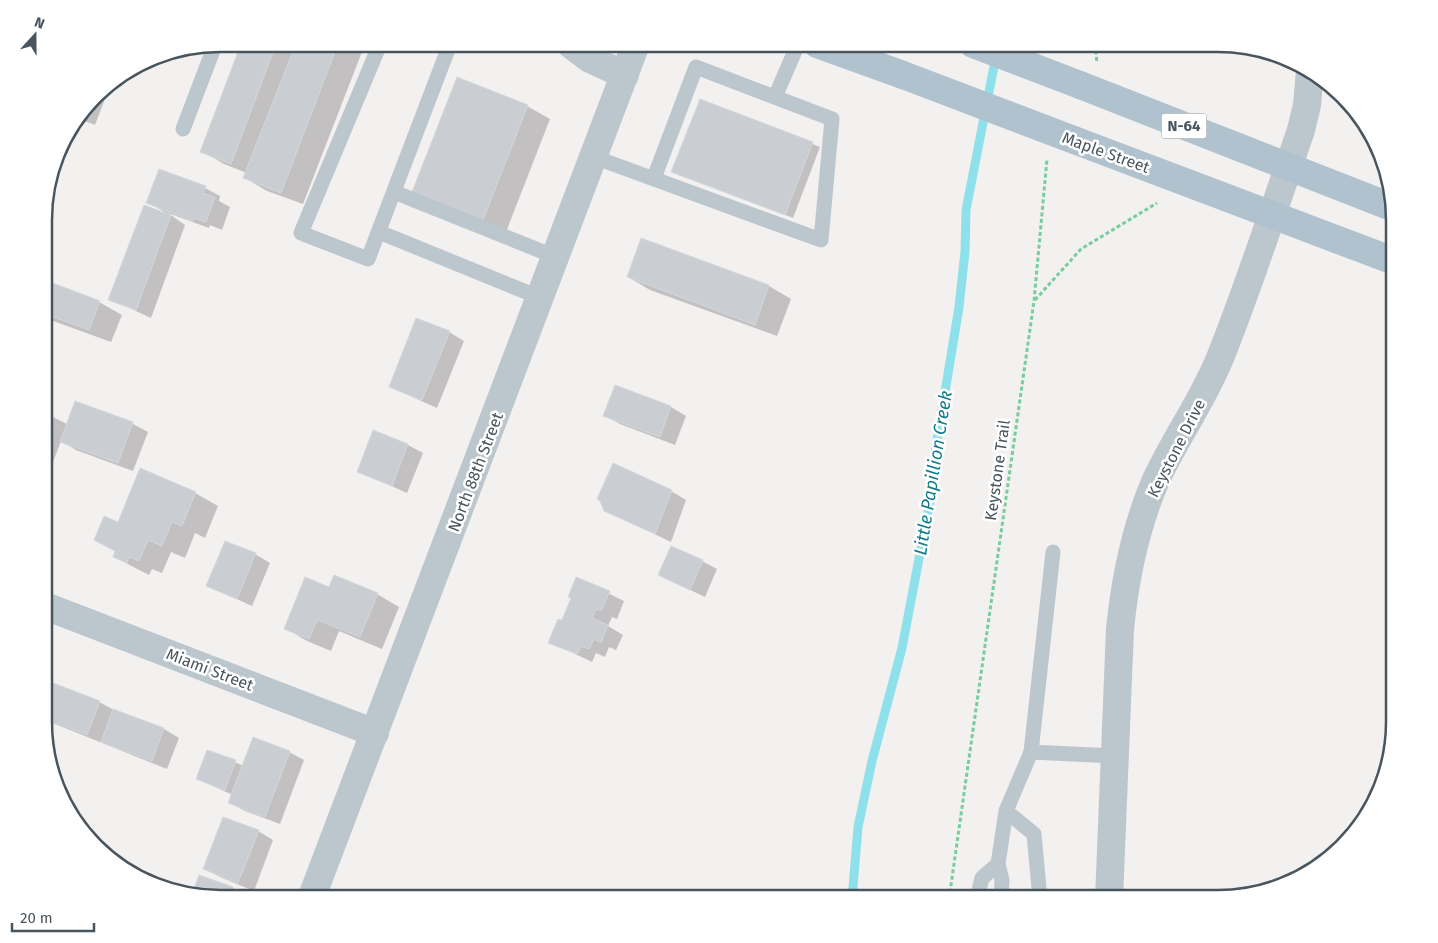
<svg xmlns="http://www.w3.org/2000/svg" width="1438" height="943" viewBox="0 0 1438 943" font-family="'Fira Sans',sans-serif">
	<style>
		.shadow { fill: #0003 }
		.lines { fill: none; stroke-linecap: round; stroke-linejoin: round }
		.stream { stroke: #8ee0eb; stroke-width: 9 }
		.building { fill: #caced3; stroke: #d4d7dc }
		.path { stroke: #78cd9c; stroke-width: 3; stroke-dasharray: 4 2.5; stroke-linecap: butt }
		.lane { stroke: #bcc6cd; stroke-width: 15 }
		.street { stroke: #bcc6cd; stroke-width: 28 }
		.primary { stroke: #b0c2ce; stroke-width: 28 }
		.primary-bridge { stroke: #b0c2ce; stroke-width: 28 }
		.labels { text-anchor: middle; stroke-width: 5; stroke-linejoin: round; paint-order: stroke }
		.shield { fill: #fff; stroke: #7f888e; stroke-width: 1 }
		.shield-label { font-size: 15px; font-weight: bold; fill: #48555e }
		.street-label { font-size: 16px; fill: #48555e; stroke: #fff }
		.water-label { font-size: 18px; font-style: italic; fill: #0f7c8c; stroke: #fff }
		.rim { fill: none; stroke: #48555e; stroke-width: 2.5 }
	</style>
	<rect width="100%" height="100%" fill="#f3f0f0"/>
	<g class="shadow">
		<path d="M242,44H365L303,204L267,191L245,178L247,173L224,164L202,151Z"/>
		<path d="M111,83L95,125L79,119L104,88Z"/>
		<path d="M700,100L820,147L793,218L673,171Z"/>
		<path d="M527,106L550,119L506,232L436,205Z"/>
		<path d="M160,170L205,188L220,196L219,201L230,207L222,230L210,225L209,228L168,213L185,225L151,318L110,299L166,213L148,202Z"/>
		<path d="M642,239L769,286L791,299L777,336L650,290L628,277Z"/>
		<path d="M45,282L99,302L122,315L111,342L45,318Z"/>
		<path d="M449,332L464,341L437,408L390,387Z"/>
		<path d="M45,381L52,385L45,402Z"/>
		<path d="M616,387L671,407L686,416L675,445L620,424L605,416Z"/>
		<path d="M75,402L133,424L148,432L133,471L76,450L61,441L45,483V413L67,424Z"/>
		<path d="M408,445L423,453L407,493L358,471Z"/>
		<path d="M671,491L686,500L671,542L605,510Z"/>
		<path d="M195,493L218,506L205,538L195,533L185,558L171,552L162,573L152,569L149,575L114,557L116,552L108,547L118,523Z"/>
		<path d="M255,554L270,563L252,606L208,586Z"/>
		<path d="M702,561L717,569L705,597L659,575Z"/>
		<path d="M577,578L624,601L617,619L612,617L608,626L623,635L616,650L609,647L605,657L596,653L592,662L550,642L563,622L573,598Z"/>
		<path d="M330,589L377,594L399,607L382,649L339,631L331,651L307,641L285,628Z"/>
		<path d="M45,692L99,702L114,710L164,729L179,738L167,769L45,720Z"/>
		<path d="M208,751L244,766L289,752L304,760L280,824L245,811L230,803L233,795L197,779Z"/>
		<path d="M258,831L273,840L254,891L220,877L205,869Z"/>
		<path d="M199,877L233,888L248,897L247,899H220L193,895Z"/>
		<path d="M353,894L360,897L364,899H348H351Z"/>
	</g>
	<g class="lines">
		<path class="stream" d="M852,899L858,827L872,761L902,648L933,485L935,453L959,307L965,252L966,210L996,56"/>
	</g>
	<g class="building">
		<path d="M241,44H276L231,164L200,152Z"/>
		<path d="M296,44H338L281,193L243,178Z"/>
		<path d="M457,77L528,105L483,220L412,192Z"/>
		<path d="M700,99L813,142L785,215L671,172Z"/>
		<path d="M159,169L206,186L203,193L215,197L206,222L194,218L193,221L146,203Z"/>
		<path d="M144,205L171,215L136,310L108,300Z"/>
		<path d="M641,238L769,285L755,325L627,277Z"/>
		<path d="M45,280L100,301L89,330L45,314Z"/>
		<path d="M416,318L450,331L422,400L389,387Z"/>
		<path d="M615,385L671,406L660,437L603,416Z"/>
		<path d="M75,401L133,422L118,463L60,442Z"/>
		<path d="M45,411L53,414L45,434Z"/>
		<path d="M373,430L408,444L392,486L357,472Z"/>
		<path d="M613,463L672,490L655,534L604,511L600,501L597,499Z"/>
		<path d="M140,468L196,492L182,526L172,522L162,546L148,540L139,561L129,557L127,563L113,557L115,551L94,540L104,516L118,522Z"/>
		<path d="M225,541L256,553L237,599L206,586Z"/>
		<path d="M671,546L703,560L690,590L658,575Z"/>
		<path d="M334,575L378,593L360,637L317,620L309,639L284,629L305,577L329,587Z"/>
		<path d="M576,577L610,591L601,611L596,609L592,618L608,625L601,643L594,639L589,649L581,646L577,654L548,643L558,619L562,620L571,598L568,597Z"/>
		<path d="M48,681L100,701L87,735L45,719V688Z"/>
		<path d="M113,709L164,728L152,761L101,742Z"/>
		<path d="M253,737L290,751L265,817L228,803Z"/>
		<path d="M207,750L236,760L225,790L196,779Z"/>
		<path d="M223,817L259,830L238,883L203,869Z"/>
		<path d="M199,875L233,887L229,899L192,895Z"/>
	</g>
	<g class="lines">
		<g class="path">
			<path d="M1095,44L1097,63"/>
			<path d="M1035,300L1081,249L1157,203"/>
			<path d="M949,899L1034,301L1047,159"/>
		</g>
		<g class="lane">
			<path d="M380,44L301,233L368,259L450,44"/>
			<path d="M775,97L798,44"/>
			<path d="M183,129L215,45"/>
			<path d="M594,157L821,240L832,119L696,67L654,178"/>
			<path d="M394,192L556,257"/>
			<path d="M379,232L541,298"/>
			<path d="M1053,552L1031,752L1114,756"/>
			<path d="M1006,811L1034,834L1040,899"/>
			<path d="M977,899L982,878L998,864"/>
			<path d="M1001,899L1002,880L998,864L1006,811L1031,752"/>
		</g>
		<g class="street">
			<path d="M570,44L590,59L625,75"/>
			<path d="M45,606L375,733"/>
			<path d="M311,899L636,44"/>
			<path d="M1109,899L1120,629C1125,579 1135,529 1155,482C1174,440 1202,402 1220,358C1250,283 1275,206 1301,130L1307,105L1310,71"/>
		</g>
		<g class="primary">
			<path d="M817,44L903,75"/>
			<path d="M1080,85L1394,208"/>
			<path d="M1074,140L1394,261"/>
		</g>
		<g class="primary-bridge">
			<path d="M973,44L1080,85"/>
			<path d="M903,75L1074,140"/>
		</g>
	</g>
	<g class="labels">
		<rect class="shield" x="1161.5" y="113.5" width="45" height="25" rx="4"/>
		<g class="shield-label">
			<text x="1184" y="131">N-64</text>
		</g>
		<g class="street-label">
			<text transform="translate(1106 152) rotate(20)" y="6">Maple Street</text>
			<text transform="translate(1176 448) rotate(-63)" y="6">Keystone Drive</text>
			<text transform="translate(997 470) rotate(-82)" y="6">Keystone Trail</text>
			<text transform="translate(475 472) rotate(-69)" y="6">North 88th Street</text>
			<text transform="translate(210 669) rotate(21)" y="6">Miami Street</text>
		</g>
		<g class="water-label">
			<text transform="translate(933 473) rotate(-81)" y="6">Little Papillion Creek</text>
		</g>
	</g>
	<path d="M0 0H1438V943H0ZM220 52H1218A168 168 0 0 1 1386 220V722A168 168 0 0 1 1218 890H220A168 168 0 0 1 52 722V220A168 168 0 0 1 220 52Z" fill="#fff" fill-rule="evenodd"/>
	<path class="rim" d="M220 52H1218A168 168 0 0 1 1386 220V722A168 168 0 0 1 1218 890H220A168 168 0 0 1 52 722V220A168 168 0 0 1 220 52Z"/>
	<g transform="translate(35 35) rotate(21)" stroke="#ffffff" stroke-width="4" paint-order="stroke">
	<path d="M0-4L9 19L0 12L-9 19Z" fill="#48555e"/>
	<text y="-8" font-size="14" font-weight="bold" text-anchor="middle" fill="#48555e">N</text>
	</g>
	<path d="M12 923v8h82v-8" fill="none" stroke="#48555e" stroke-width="2.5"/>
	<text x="20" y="923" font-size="15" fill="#48555e" stroke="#ffffff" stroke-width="4" paint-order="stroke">20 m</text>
</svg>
